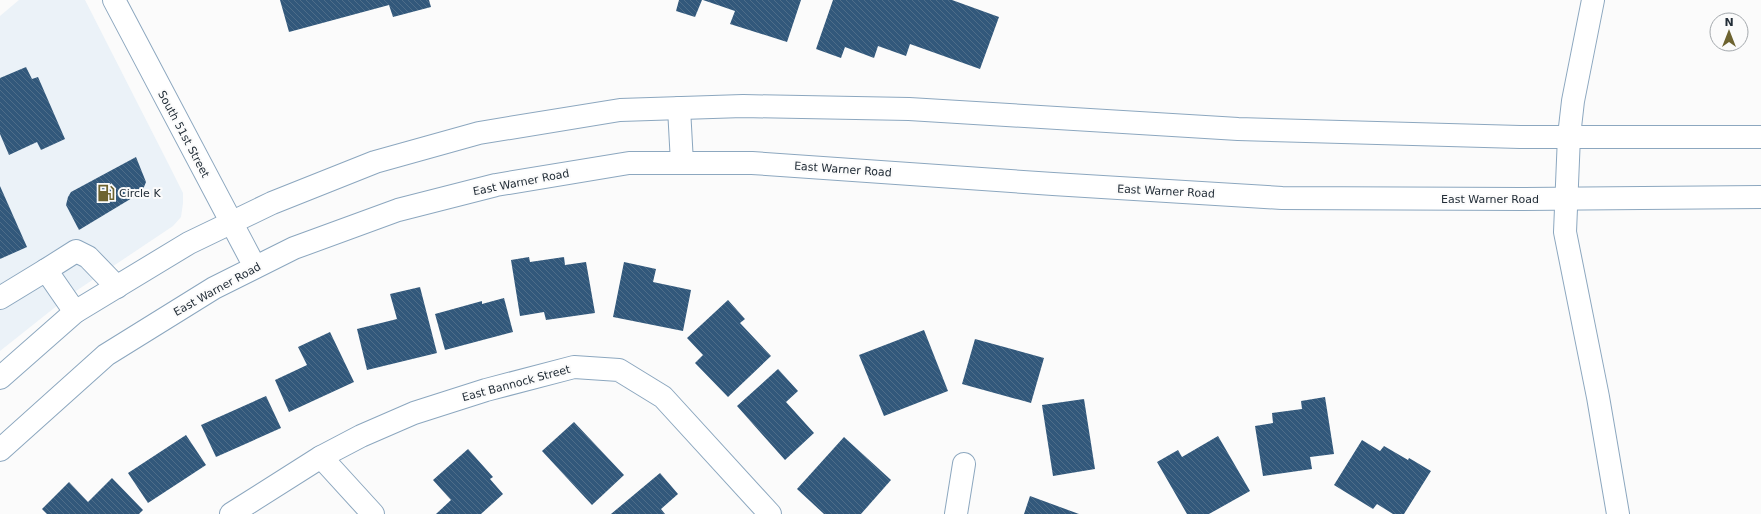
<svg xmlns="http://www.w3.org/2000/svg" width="1761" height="514" viewBox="0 0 1761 514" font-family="'DejaVu Sans',sans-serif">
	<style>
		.built { fill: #ebf2f8 }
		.building { fill: url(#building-back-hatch) }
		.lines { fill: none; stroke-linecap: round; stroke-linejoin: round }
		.minor-casing { stroke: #8ca7bf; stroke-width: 24 }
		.major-casing { stroke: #8ca7bf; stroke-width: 24 }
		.highway-casing { stroke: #8ca7bf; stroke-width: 24 }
		.minor { stroke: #fff; stroke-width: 22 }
		.major { stroke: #fff; stroke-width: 22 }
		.highway { stroke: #fff; stroke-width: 22 }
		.labels { text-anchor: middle; stroke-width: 4; stroke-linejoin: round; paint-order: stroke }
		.street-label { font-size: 11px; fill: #222d37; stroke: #fbfbfb }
		.poi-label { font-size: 11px; fill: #222d37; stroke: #fbfbfb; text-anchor: start }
	</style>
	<defs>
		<pattern id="building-back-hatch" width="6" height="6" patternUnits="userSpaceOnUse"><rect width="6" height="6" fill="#32587b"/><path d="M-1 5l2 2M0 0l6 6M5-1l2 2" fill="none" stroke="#4e6d89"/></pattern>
	</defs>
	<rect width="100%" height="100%" fill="#fbfbfb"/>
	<path class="built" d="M19,0H85L170,167L183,193V203L181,217L173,226L73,293L0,351V16Z"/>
	<g class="building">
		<path d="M280,0H429L431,7L393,17L389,5L289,32Z"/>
		<path d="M679,0H702L695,17L676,11Z"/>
		<path d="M703,0H801L787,42L730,24L735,11Z"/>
		<path d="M833,0H952L999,17L980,69L910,44L906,56L878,46L874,58L845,47L841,58L816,49Z"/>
		<path d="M26,67L32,79L38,77L65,139L41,150L37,142L9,155L0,134V78Z"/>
		<path d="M136,157L146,182L142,192L79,230L66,205L68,197L71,192Z"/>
		<path d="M0,186L27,247L0,259Z"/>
		<path d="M529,257L530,262L564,257L565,265L586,262L595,313L546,320L544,312L520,316L511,260Z"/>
		<path d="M624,262L656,269L653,282L691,290L683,331L613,317Z"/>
		<path d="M420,287L437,353L367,370L357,329L397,319L390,294Z"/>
		<path d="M504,298L513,332L445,350L435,314L482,301V304Z"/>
		<path d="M728,300L745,319L740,323L771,356L728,397L695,363L703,355L687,338Z"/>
		<path d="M924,330L948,391L884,416L859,355Z"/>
		<path d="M330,332L354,382L289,412L275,380L307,365L298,347Z"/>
		<path d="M975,339L1044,358L1031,403L962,384Z"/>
		<path d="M778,369L798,391L786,402L814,433L785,460L737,406Z"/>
		<path d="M266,396L281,428L216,457L201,425Z"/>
		<path d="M1325,397L1334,454L1310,457L1312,469L1263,476L1255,426L1273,423L1272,413L1302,409L1301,401Z"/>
		<path d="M1084,399L1095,469L1053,476L1042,405Z"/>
		<path d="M574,422L624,475L592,505L542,451Z"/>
		<path d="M186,435L206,465L148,503L128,473Z"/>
		<path d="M1218,436L1250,491L1209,514H1187L1157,462L1178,450L1182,457Z"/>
		<path d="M844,437L891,480L861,514H824L797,489Z"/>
		<path d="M1362,440L1380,451L1384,446L1408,460L1409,458L1431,471L1404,514H1393L1377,504L1373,509L1334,485Z"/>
		<path d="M468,449L493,477L490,479L503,494L481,514H436L451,500L433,480Z"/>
		<path d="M660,473L678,494L661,509L665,514H611Z"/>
		<path d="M112,478L143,510L139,514H47L42,509L69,482L88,502Z"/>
		<path d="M1030,496L1079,514H1024Z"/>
	</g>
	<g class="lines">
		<g class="minor-casing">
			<g id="minor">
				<path d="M114,0L255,267"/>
				<path d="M46,270L76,251L88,257L117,287"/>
				<path d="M0,298L46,270L75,312"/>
				<path d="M321,457L373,514"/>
				<path d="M231,514L321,457L361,436L414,413L486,390L574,367L619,370L663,397L770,514"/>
				<path d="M956,514L964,464"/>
			</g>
		</g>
		<g class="major-casing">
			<g id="major">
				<path d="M679,108L682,163"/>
				<path d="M0,378L75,312L189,243L272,203L375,162L479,133L620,110L743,106L909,109L1238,129L1520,137H1761"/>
				<path d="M0,450L106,355L214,288L294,248L398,210L496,185L629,163H752L1053,184L1282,198L1521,199L1761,197"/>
			</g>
		</g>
		<g class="highway-casing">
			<path id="highway" d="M1593,0L1573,101L1569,136L1565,232L1598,397L1618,514"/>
		</g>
		<use href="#minor" class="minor"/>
		<use href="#major" class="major"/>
		<use href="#highway" class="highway"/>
	</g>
	<defs>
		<g id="fuel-bare" transform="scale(1.38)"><path d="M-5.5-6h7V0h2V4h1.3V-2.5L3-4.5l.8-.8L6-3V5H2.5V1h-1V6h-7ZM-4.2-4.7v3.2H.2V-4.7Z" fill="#6d6330" stroke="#fbfbfb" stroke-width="2.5" paint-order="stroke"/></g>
	</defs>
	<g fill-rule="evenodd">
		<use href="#fuel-bare" x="106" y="193"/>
	</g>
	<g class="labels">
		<g class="street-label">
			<text transform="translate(184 134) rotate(62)" y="4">South 51st Street</text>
			<text transform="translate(843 169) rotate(4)" y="4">East Warner Road</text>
			<text transform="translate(521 182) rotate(-11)" y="4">East Warner Road</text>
			<text transform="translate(1166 191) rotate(3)" y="4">East Warner Road</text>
			<text x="1490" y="203">East Warner Road</text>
			<text transform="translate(217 289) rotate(-29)" y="4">East Warner Road</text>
			<text transform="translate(516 383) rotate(-15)" y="4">East Bannock Street</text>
		</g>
		<g class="poi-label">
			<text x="119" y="197">Circle K</text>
		</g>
	</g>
	<g transform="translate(1729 32)"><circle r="19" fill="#fbfbfb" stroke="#a4a9ad"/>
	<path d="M0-3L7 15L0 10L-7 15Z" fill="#6d6330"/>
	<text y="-6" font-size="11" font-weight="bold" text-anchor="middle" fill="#222d37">N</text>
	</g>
</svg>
